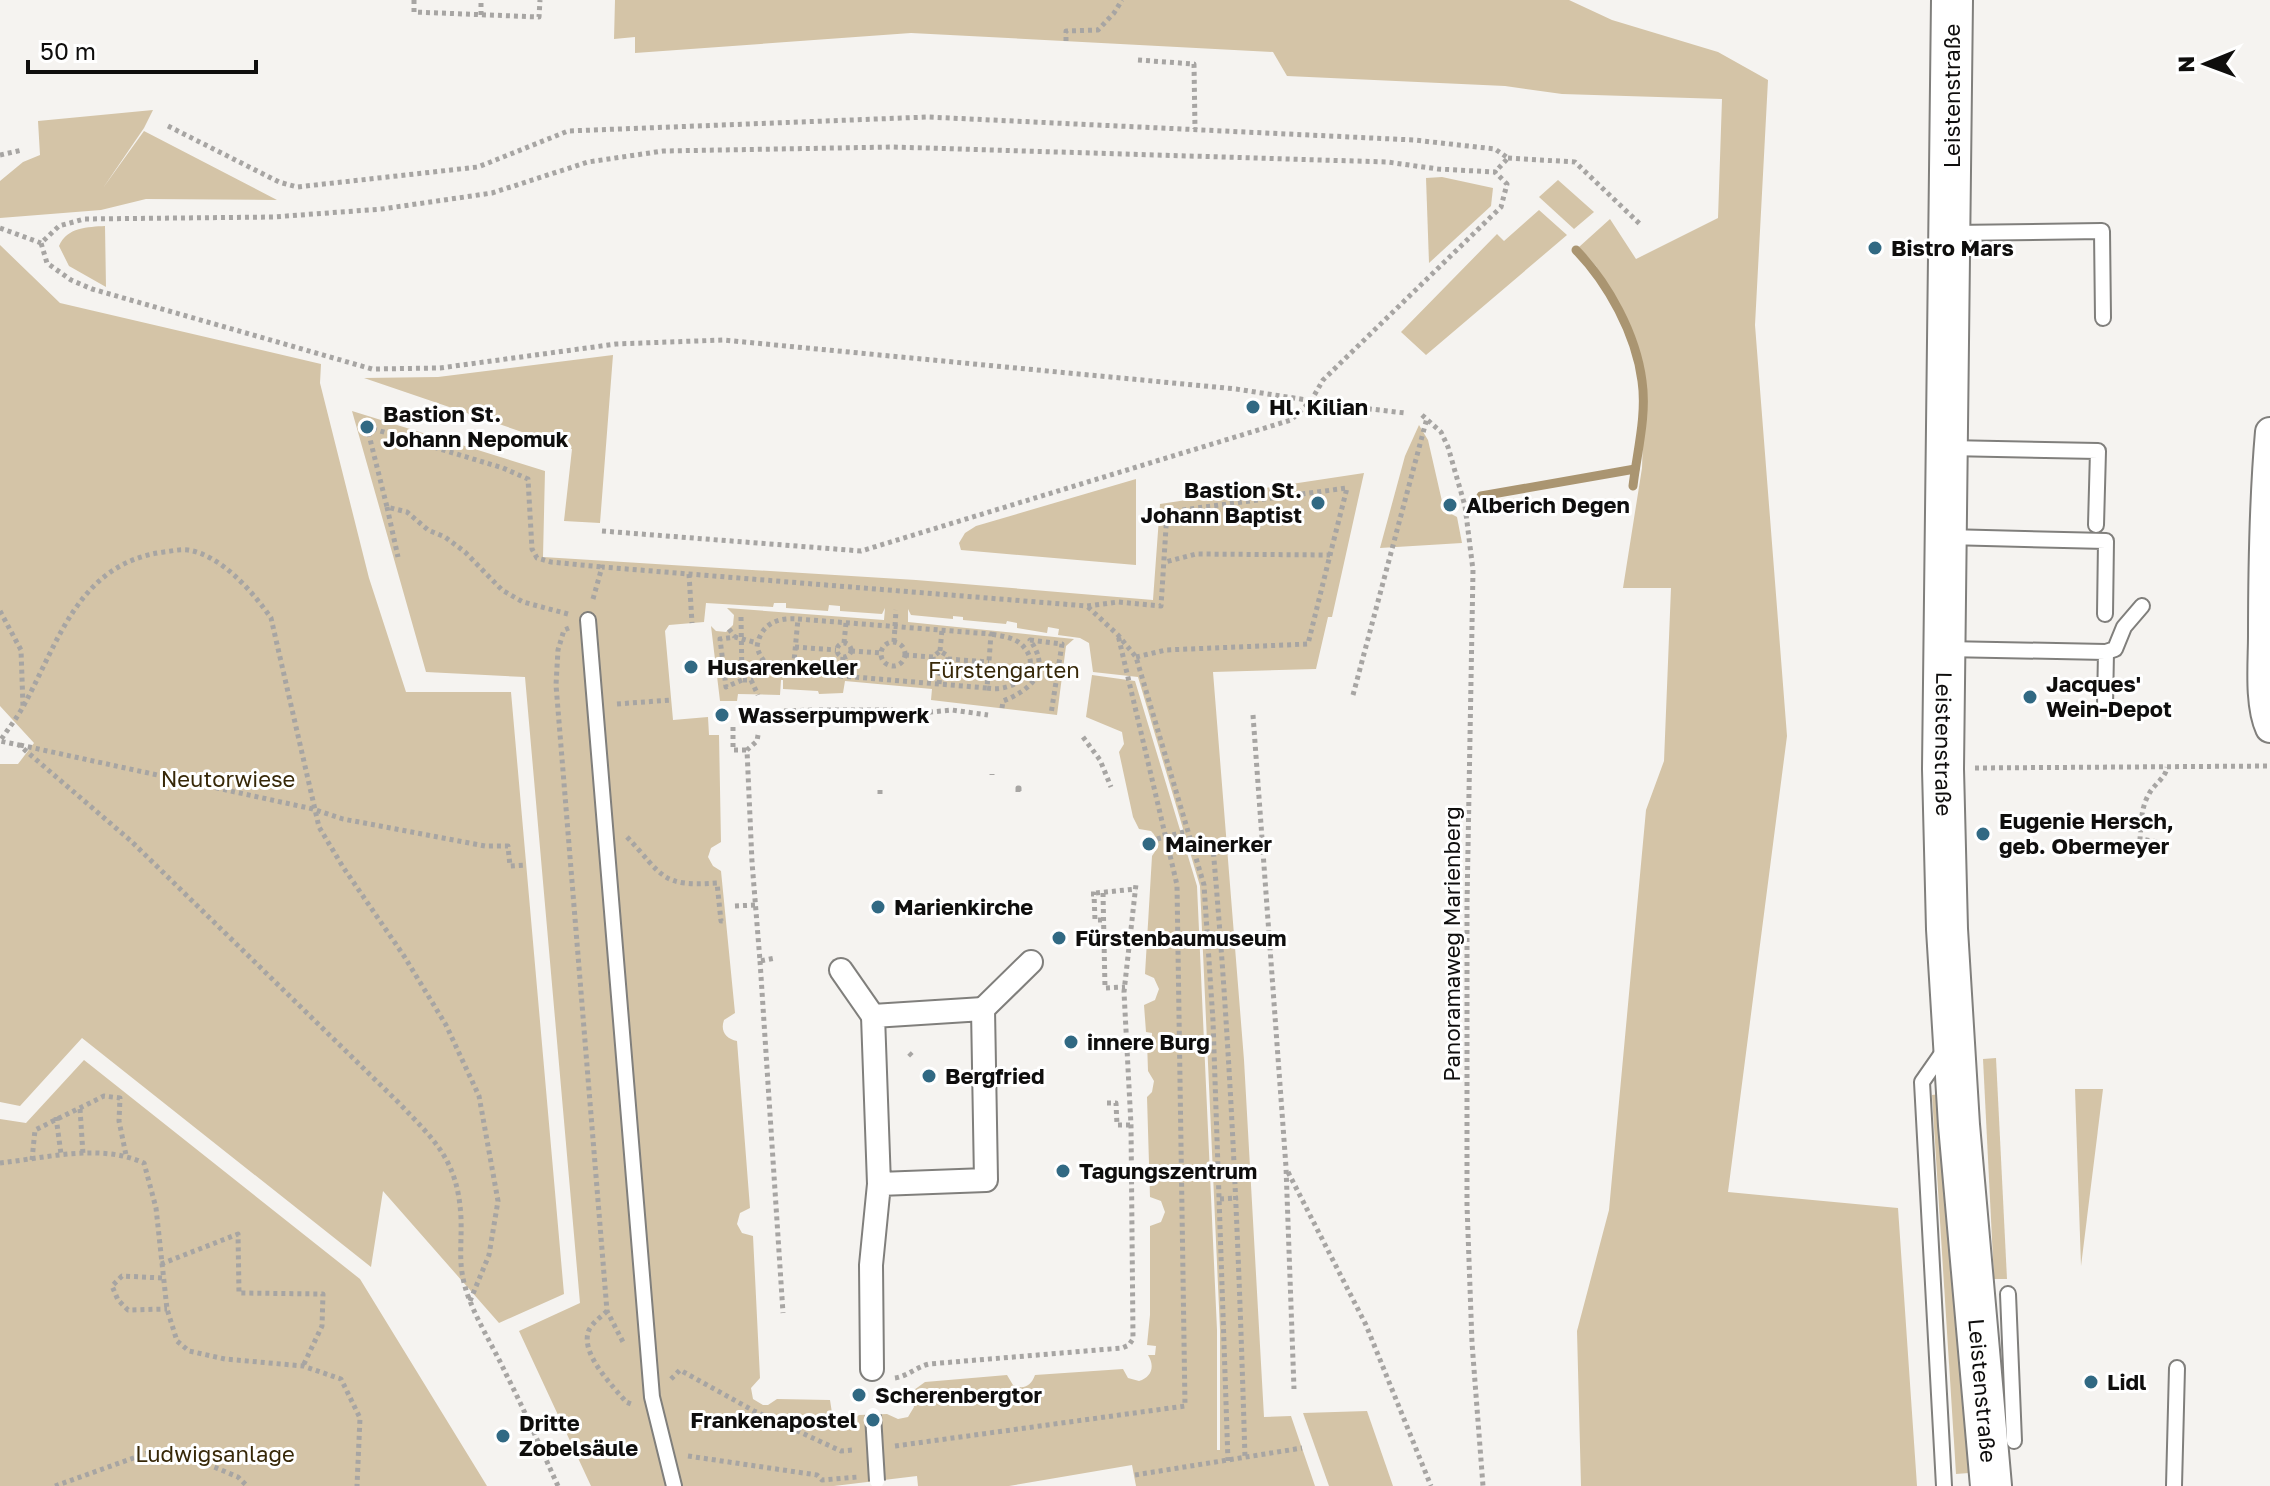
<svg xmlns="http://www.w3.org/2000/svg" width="2270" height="1486" viewBox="0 0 2270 1486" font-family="'Golos Text',sans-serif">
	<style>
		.green { fill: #d4c4a7; fill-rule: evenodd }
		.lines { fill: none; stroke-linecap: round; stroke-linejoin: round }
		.stream { stroke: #aa9571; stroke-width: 9 }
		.service-casing { stroke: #807f7c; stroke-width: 18 }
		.pedestrian-casing { stroke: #807f7c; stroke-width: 26 }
		.minor-casing { stroke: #807f7c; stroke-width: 32 }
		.secondary-casing { stroke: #807f7c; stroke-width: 44 }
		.path { stroke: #a7a5a3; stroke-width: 5; stroke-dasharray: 4 4; stroke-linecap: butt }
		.service { stroke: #fff; stroke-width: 14 }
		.pedestrian { stroke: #fff; stroke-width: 22 }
		.minor { stroke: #fff; stroke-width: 28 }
		.secondary { stroke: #fff; stroke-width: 40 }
		.service-bridge-casing { stroke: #807f7c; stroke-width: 18; stroke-linecap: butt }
		.path-bridge { stroke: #a7a5a3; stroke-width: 5; stroke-dasharray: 4 4; stroke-linecap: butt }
		.service-bridge { stroke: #fff; stroke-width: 14 }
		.poi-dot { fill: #316983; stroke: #fff; stroke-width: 3 }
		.labels { text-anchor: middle; stroke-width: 6; stroke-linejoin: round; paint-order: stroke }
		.street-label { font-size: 22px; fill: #0f0e0d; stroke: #fff }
		.poi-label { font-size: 22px; font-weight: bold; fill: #0f0e0d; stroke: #fff; text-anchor: start }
		.park-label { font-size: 22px; fill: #372808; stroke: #fff }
	</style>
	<rect width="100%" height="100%" fill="#f5f3f0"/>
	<g class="green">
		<path d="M615,0H1569L1612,20L1718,52L1768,80L1755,325L1787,736L1728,1192L1898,1208L1917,1486H1581L1577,1331L1609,1210L1646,810L1664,761L1671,588H1623L1642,468L1645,378L1632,331L1596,266L1579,247L1610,219L1636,259L1718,218L1722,99L1562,94L1505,86L1287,76L1273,52L911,33L635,53V37L614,39Z"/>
		<path d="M153,110L144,128L103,188L144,131L277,200L146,199L101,210L0,218V181L23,162L40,155L38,121Z"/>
		<path d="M1442,177L1493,188L1491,206L1429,263L1426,178Z"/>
		<path d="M1558,180L1594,212L1574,229L1539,197Z"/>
		<path d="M1539,210L1567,235L1426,355L1401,332L1497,234L1504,241Z"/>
		<path d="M105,226L106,287L69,266L59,246C67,227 88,227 105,226Z"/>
		<path d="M0,245L60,303L321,364L320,383L369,578L406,692H511L564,1294L499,1323L383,1191L371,1267L82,1038L20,1106L0,1102V764H18L34,743L0,706Z"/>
		<path d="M613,355L600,523L564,521L572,449L364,378L438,377Z"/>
		<path d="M352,411L545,471L543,557L916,580L1153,600L1160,504L1364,473L1332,617H1328L1316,669L1213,672L1244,1060L1264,1417L1291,1416L1315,1486H1136L1132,1465L1009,1486H918L917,1476L834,1486H591L519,1331L580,1303L525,677L426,672ZM706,603L773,607L774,603H786V608L828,611L829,605L840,606V611L882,614L885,608L884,620L727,608L734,615L733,625L726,632L716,631L711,626L720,701H737L738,694L780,695L781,680H783V689L818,691L819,694L843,693L845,681L932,689L931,700L1057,715L1066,646L1074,639L908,622V609L911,615L953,619V616L963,617V620L1006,624L1007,621L1017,623V628L1047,633L1048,627L1059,629L1058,635L1080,638L1089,643L1093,672L1138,677L1200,886L1220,1330V1450H1217V1330L1197,886L1135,681L1092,675L1086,717L1122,732L1124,744L1119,752L1133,817L1139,829L1151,831C1159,839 1159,847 1152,856L1145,974L1154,978L1159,989L1155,1000L1144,1005L1146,1032L1152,1033V1041H1147L1148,1071L1154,1081L1152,1092L1147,1097L1150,1197L1161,1201L1165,1212L1161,1222L1150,1226V1315L1147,1345L1156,1346L1155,1355H1148C1155,1366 1152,1377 1139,1381L1128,1378L1123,1369L1035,1375C1031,1386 1024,1390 1013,1385L1007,1375L925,1382L914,1390L911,1396L914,1407L908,1417L898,1419L887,1414L859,1415L853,1420H841L832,1413L830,1400L777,1399L768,1405H763L753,1399L751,1388L760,1378L753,1236L742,1233L737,1224L740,1213L750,1208L737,1041C726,1039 720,1031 724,1020L735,1013L721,871L713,866L708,857L711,848L721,842L719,735H709L708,717L673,720L665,631L669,625L704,622Z"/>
		<path d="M1419,425L1428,440L1444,510L1457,517L1462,543L1380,548L1405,456Z"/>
		<path d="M1136,479V565L961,550L959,543L965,533L976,526Z"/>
		<path d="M1996,1058L2007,1279H1994L1983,1059Z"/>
		<path d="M84,1060L360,1279L487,1486H0V1119L26,1123Z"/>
		<path d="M2075,1089H2103L2081,1266Z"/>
		<path d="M1940,1094L1969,1473L1956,1474L1932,1095Z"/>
		<path d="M1367,1411L1393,1486H1329L1303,1413Z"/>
	</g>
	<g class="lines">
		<g class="stream">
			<path d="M1576,250C1608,283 1636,334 1642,381C1647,415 1637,452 1633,486"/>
			<path d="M1481,496L1635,469"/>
		</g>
		<g class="service-casing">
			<g id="service">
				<path d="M1952,233L2102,231L2103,318"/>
				<path d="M1948,448L2098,451L2096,525"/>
				<path d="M1947,537L2106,541L2105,614"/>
				<path d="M588,620L652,1397L674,1486"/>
				<path d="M1945,649L2106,652L2105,706"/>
				<path d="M2106,652L2115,649L2124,627L2142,606"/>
				<path d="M2008,1294L2014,1441"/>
				<path d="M1944,1486L1922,1082L1945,1049"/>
				<path d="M2174,1486L2177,1368"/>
			</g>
		</g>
		<g class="pedestrian-casing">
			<g id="pedestrian">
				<path d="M841,970L873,1016"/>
				<path d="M983,1009L1031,962"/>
				<path d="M872,1369L871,1265L879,1184L873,1016L983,1009L986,1180L879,1184"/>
			</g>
		</g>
		<g class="minor-casing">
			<path id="minor" d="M2270,432C2264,500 2263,568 2263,636C2263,662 2259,704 2270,728"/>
		</g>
		<g class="secondary-casing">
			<g id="secondary">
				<path id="s1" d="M1952,0L1943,769L1947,929L1959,1125L1991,1486"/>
			</g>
		</g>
		<g class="path">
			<path d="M414,0V12L539,17L540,0"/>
			<path d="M481,15V0"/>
			<path d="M1066,41V31L1098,30L1114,13L1122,0"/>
			<path d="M1138,60L1194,64L1195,129"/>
			<path d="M168,126L279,182L297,187L478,167L568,131L928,117L1414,140L1495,149L1508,158L1495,172"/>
			<path d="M0,155L22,150"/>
			<path d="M1508,158L1575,162L1642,226"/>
			<path d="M0,228L41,243"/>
			<path d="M1336,405L1405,413"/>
			<path d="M1422,415L1441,432L1448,447L1465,506L1473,570L1467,904V1205L1472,1343L1483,1486"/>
			<path d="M387,507L398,557"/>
			<path d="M602,531L861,551L1291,420L1311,401L1323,380L1501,207L1507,184L1495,172L1438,169L1387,162L893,147L663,151L588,162L492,193L382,209L273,217L84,219L59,226L41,243L47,263L71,280L92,289L372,369L440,368L616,344L723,340L1236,389L1326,403"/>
			<path d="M689,574L692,623"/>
			<path d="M593,599L602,567L1087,606L1118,602L1161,606L1167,512L1347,488L1330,555"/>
			<path d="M1088,607L1118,635L1136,657L1204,885L1213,1021L1228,1461"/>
			<path d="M0,611L21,650L23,706"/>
			<path d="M568,614L523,602L502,590L465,552L445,537L428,530L407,512L387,507L367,427L503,468L528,479L532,549L537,558L551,562L602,567"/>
			<path d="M741,617L742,680H751L758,695"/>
			<path d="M798,619L991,634L987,688L793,672Z"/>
			<path d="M569,628L564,630L558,650L556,685L607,1311L624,1344"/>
			<path d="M729,629L735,637"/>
			<circle cx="893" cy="654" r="12"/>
			<path d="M894,642L896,610"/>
			<circle cx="844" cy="650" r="7"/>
			<path d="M844,643L846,623"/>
			<path d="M795,647L836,650"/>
			<path d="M851,651L881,653"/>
			<path d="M940,651L942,630"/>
			<path d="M905,655L933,657L940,651L948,656V662L941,666L934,662L933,657"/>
			<path d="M1136,657L1166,650L1308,644L1330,555L1196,554L1165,562"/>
			<path d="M948,659L989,662"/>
			<path d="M1029,665L1059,668"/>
			<path d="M793,672C774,670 763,667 757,647C760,625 776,617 798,619"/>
			<path d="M841,676L843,657"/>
			<path d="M742,680L726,687L720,639L735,637L757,643"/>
			<path d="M939,684L941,666"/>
			<path d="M987,688C1016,693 1046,668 1021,644C1013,637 1001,636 991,634"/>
			<path d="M1353,695L1427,418"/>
			<path d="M617,704L671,700"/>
			<path d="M1002,708L1003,701C1031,690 1052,671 1030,640L1062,644L1051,714"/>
			<path d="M819,710H893"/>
			<path d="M784,711L812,710"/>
			<path d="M921,713L952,710L988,715"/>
			<path d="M1253,715L1286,1167L1294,1389"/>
			<path d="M733,727V750H747"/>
			<path d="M758,735L757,741L747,750L752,862L760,961L775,958"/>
			<path d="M1083,737L1100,760L1111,787"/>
			<path d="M20,745L313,809L343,819L485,846H508L510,866L526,865"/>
			<path d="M1975,768L2270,766"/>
			<path d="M992,775V774"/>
			<rect x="1018" y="788" width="1" height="5"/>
			<path d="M880,790V797"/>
			<path d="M627,837C664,876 660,887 717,883L721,921H726"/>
			<path d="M2165,843L2140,839C2141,824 2141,807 2149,794C2154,784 2166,778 2167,767"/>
			<path d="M1194,851L1213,848C1231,1052 1239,1254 1245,1458"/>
			<path d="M1096,893L1136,889"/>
			<path d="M1103,893L1105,988L1125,987"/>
			<path d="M1091,894H1094L1095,920H1104"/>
			<path d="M735,906L756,905"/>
			<path d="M760,961L783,1313"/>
			<path d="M909,1053L912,1056"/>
			<path d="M1107,1103H1116L1117,1125H1131"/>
			<path d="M80,1109L83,1154"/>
			<path d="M56,1117L61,1154"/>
			<path d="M32,1160L35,1130L104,1096L120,1098L119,1121L126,1155"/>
			<path d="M0,1163C46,1158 100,1143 144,1163L156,1208L167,1309L177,1341L189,1351L225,1359L303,1366L341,1379L360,1418L357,1486"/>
			<path d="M1288,1172L1366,1325L1431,1486"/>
			<path d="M1220,1199L1238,1198"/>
			<path d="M161,1264L238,1234L239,1293L323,1294L322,1326L303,1366"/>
			<path d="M162,1278L122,1276L112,1286L118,1300L128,1310L167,1309"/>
			<path d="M470,1301L489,1255L498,1201L479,1096L446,1025L404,956L343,867L319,827L271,618C253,592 221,555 188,550C180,549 172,551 164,552C79,563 59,641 24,705C17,718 8,729 0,741L19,745L131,841L398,1102C435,1141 458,1160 461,1218C462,1249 457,1265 468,1296C478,1323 494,1348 506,1374C525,1411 541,1449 558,1486"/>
			<path d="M607,1311C602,1316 592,1323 589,1330C579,1353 613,1386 626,1402L631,1404"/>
			<path d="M895,1378C908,1376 916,1367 929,1364L1122,1348L1129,1345L1133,1339L1131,1125L1124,992L1136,884"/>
			<path d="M671,1379L680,1370L754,1411L841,1451L853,1450"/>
			<path d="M895,1446L1185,1406L1177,885L1118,635"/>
			<path d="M688,1456L817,1475L822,1480L858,1477"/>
			<path d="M1135,1475L1302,1448"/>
			<path d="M55,1486L153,1451L190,1457L238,1477L247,1486"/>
		</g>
		<use href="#service" class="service"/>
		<use href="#pedestrian" class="pedestrian"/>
		<use href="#minor" class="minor"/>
		<use href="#secondary" class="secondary"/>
		<g class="service-bridge-casing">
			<path id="service-bridge" d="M873,1415L877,1481"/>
		</g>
		<path class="path-bridge" d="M1157,839L1188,831"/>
		<use href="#service-bridge" class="service-bridge"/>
	</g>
	<g class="poi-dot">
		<circle cx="1875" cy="248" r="8"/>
		<circle cx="1253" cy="407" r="8"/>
		<circle cx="367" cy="427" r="8"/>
		<circle cx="1318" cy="503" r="8"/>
		<circle cx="1450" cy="505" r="8"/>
		<circle cx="691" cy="667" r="8"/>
		<circle cx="2030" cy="697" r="8"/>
		<circle cx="722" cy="715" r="8"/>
		<circle cx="1983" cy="834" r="8"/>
		<circle cx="1149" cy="844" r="8"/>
		<circle cx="878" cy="907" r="8"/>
		<circle cx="1059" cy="938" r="8"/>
		<circle cx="1071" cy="1042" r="8"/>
		<circle cx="929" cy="1076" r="8"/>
		<circle cx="1063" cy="1171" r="8"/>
		<circle cx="2091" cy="1382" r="8"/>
		<circle cx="859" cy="1395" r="8"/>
		<circle cx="873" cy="1420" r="8"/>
		<circle cx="503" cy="1436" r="8"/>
	</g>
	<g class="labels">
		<g class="street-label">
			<text transform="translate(1952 96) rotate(-90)" y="8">Leistenstraße</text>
			<text dy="8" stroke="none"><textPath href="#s1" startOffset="744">Leistenstraße</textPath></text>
			<text transform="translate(1452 944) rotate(-90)" y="8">Panoramaweg Marienberg</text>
			<text dy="8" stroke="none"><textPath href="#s1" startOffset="1392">Leistenstraße</textPath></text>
		</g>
		<g class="poi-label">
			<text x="1891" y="256">Bistro Mars</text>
			<text x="1269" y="415">Hl. Kilian</text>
			<text x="383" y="422">Bastion St.<tspan x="383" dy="25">Johann Nepomuk</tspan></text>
			<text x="1302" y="498" text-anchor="end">Bastion St.<tspan x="1302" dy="25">Johann Baptist</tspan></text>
			<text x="1466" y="513">Alberich Degen</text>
			<text x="707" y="675">Husarenkeller</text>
			<text x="2046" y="692">Jacques'<tspan x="2046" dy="25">Wein-Depot</tspan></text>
			<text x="738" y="723">Wasserpumpwerk</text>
			<text x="1999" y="829">Eugenie Hersch,<tspan x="1999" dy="25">geb. Obermeyer</tspan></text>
			<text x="1165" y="852">Mainerker</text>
			<text x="894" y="915">Marienkirche</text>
			<text x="1075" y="946">Fürstenbaumuseum</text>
			<text x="1087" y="1050">innere Burg</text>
			<text x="945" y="1084">Bergfried</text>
			<text x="1079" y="1179">Tagungszentrum</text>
			<text x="2107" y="1390">Lidl</text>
			<text x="875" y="1403">Scherenbergtor</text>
			<text x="857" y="1428" text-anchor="end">Frankenapostel</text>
			<text x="519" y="1431">Dritte<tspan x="519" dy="25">Zobelsäule</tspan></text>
		</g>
		<g class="park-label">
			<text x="1004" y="678">Fürstengarten</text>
			<text x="228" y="787">Neutorwiese</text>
			<text x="215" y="1462">Ludwigsanlage</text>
		</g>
	</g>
	<g transform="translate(2206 64) rotate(269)" stroke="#ffffff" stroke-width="6" paint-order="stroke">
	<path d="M0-6L14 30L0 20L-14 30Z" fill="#0f0e0d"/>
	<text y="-12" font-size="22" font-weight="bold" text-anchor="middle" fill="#0f0e0d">N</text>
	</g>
	<path d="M28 60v12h228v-12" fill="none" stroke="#0f0e0d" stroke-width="4"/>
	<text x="40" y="60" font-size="24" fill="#0f0e0d" stroke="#ffffff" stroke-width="6" paint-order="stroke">50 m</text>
</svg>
